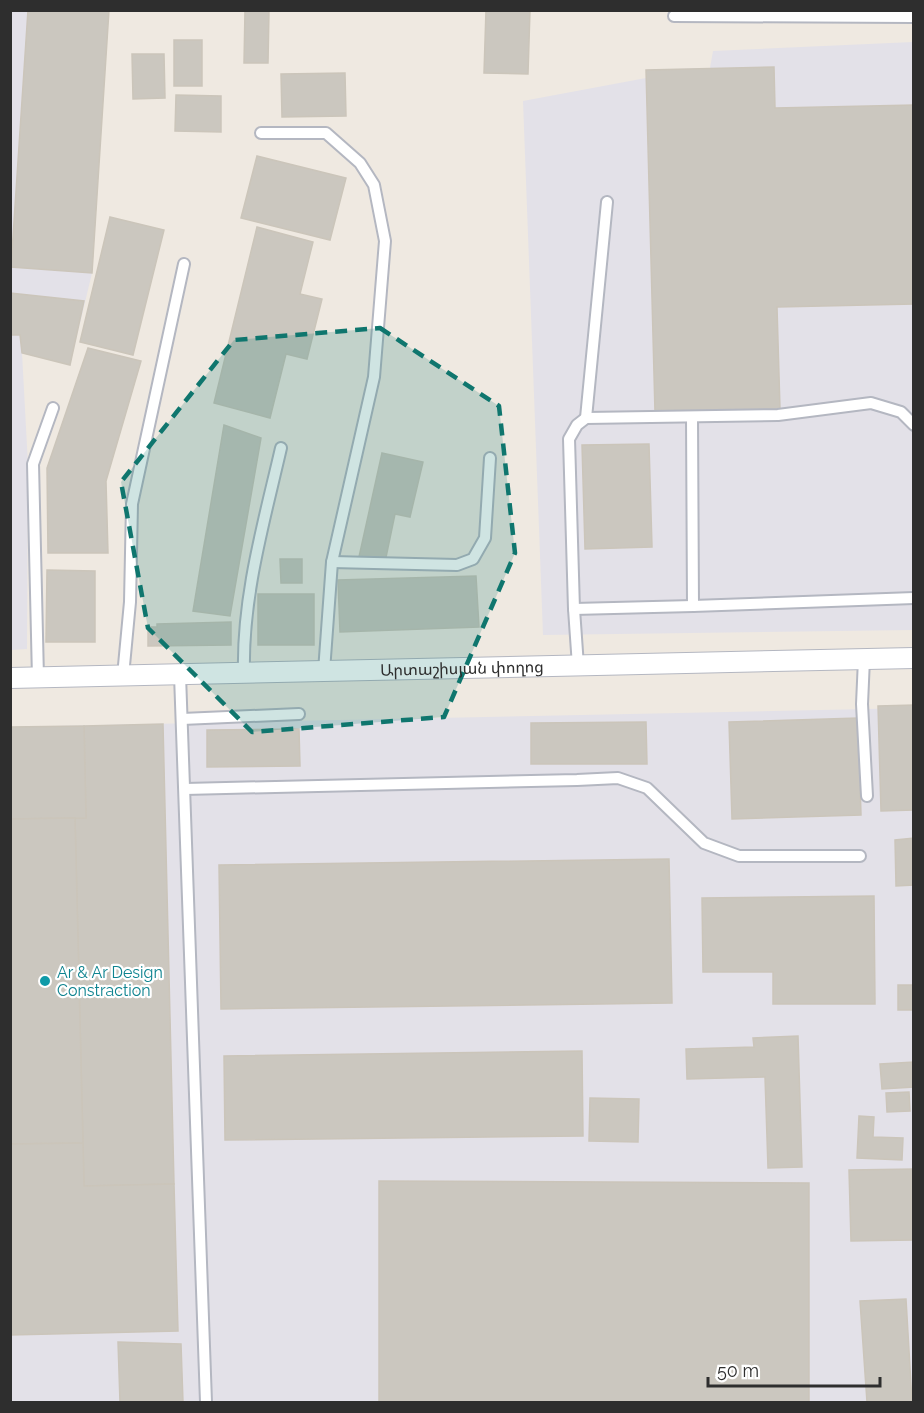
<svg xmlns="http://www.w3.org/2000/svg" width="924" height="1413" viewBox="0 0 924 1413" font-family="Raleway,'Noto Sans Armenian',sans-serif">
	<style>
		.industrial { fill: #e3e1e8 }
		.building { fill: #cbc7bf; stroke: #cbc5ba; stroke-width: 1.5 }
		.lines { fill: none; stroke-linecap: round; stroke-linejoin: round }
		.service-casing { stroke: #b4b7c1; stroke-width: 14 }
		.minor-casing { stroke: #b4b7c1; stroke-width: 22 }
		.service { stroke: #fff; stroke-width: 10 }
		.minor { stroke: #fff; stroke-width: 20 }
		.marked { fill: #0f766e; fill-opacity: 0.2; stroke: #0f766e; stroke-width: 4.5; stroke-dasharray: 12 8; stroke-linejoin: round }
		.culture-dot { fill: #0f9aa8; stroke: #fff; stroke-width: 2 }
		.labels { text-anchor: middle; stroke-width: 4.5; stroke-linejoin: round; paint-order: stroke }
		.street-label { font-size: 16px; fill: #2e2e2e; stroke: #fff }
		.culture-label { font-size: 16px; fill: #0d838f; stroke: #fff; text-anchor: start }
	</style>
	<rect width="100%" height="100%" fill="#efe9e1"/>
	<g class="industrial">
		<path d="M10,11H109L92,273L70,365L22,353L28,465L27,649L11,650Z"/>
		<path d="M913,42V630L543,635L523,101L646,78V70L710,68L713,51Z"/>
		<path d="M913,708V1402H11L10,727Z"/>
	</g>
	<g class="building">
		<path d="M28,10H109L92,273L11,267Z"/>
		<path d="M245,10H269L268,63H244Z"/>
		<path d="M486,10H530L528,74L484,73Z"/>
		<rect x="174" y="40" width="28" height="46"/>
		<path d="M132,54H164L165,98L133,99Z"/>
		<path d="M774,67L775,108L914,105V304L777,307L780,409L655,412L646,70Z"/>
		<path d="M345,73L346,116L282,117L281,74Z"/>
		<path d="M176,95L221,96V132L175,131Z"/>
		<path d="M257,156L346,178L330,240L241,218Z"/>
		<path d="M110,217L164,230L133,355L80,342Z"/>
		<path d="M257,227L313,242L300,294L322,299L307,359L286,354L270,418L214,403Z"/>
		<path d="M10,293L84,301L70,365L22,353L20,335H10Z"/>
		<path d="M88,348L141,361L106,481L108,553H48L47,468Z"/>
		<path d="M224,425L261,438L230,616L193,611Z"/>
		<path d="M649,444L652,547L585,549L582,445Z"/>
		<path d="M382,453L423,462L410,517L395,514L385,562L359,557Z"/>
		<path d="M280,559H302V583H281Z"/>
		<path d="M47,570L95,571V642H46Z"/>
		<path d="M476,576L479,627L340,632L338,580Z"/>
		<rect x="258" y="594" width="56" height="51"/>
		<path d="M231,622V645L148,646V627H157V624Z"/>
		<path d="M914,705V810L881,811L878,706Z"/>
		<path d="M858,718L861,815L732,819L729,722Z"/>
		<path d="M646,722L647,764H531V723Z"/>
		<path d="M163,724L174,1184L84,1186L75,818H86L84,726Z"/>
		<path d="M84,726L86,818L10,819V727Z"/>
		<path d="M299,729L300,766L207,767V730Z"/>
		<path d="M75,818L83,1143L10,1144V819Z"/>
		<path d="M914,838V885L896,886L895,840Z"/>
		<path d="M669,859L672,1003L221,1009L219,865Z"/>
		<path d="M874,896L875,1004H773V972H703L702,898Z"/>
		<rect x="898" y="985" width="16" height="25"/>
		<path d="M798,1036L802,1167L768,1168L765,1077L687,1079L686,1049L754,1047L753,1038Z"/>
		<path d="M582,1051L583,1136L225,1140L224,1056Z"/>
		<path d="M914,1062V1087L882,1089L880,1064Z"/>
		<path d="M909,1092L910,1111L887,1112L886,1093Z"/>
		<path d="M590,1098L639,1099L638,1142L589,1141Z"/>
		<path d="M859,1116L874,1117L873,1137L903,1138L902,1160L857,1158Z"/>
		<path d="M83,1143L84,1186L174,1184L178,1331L10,1335V1144Z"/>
		<path d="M914,1169V1240L851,1241L849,1170Z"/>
		<path d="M379,1181L809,1183V1402H379Z"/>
		<path d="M906,1299L912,1402H867L860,1301Z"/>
		<path d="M118,1342L181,1344L183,1402H120Z"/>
	</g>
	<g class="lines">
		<g class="service-casing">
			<g id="service">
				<path d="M674,16L914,17"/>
				<path d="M261,133H326L360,163L374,185L385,241L374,377L332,562L324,671"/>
				<path d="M692,417L693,606L914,598"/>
				<path d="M586,418L607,202"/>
				<path d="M332,562L457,565L473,559L485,538L490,458"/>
				<path d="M574,609L693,606"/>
				<path d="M864,659L862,704L867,796"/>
				<path d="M578,666L574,609L569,439L577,425L586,418L778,415L871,403L901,412L914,425"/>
				<path d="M244,673C242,597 264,522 281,448"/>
				<path d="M180,675L206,1402"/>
				<path d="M123,676L130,602L132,504L184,264"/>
				<path d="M38,678L33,464L53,408"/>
				<path d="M182,719L299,714"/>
				<path d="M185,789L577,780L618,778L647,788L704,843L739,856H860"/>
			</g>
		</g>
		<g class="minor-casing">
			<g id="minor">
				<path id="s1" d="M10,678L914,658"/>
			</g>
		</g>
		<use href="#service" class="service"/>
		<use href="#minor" class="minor"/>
	</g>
	<path class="marked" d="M380,328L499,406L515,553L444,717L252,732L148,628L121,482L234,340Z"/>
	<circle class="culture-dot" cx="45" cy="981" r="6"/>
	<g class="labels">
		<g class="street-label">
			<text dy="6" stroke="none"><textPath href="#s1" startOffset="452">Արտաշիսյան փողոց</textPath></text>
		</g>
		<g class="culture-label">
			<text x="57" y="978">Ar &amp; Ar Design<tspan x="57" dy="18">Constraction</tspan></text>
		</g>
	</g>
	<rect width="924" height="1413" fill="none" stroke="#2e2e2e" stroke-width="24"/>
	<path d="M708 1377v9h172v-9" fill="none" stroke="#2e2e2e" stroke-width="3"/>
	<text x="717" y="1377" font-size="18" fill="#2e2e2e" stroke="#ffffff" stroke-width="4.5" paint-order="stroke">50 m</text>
</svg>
